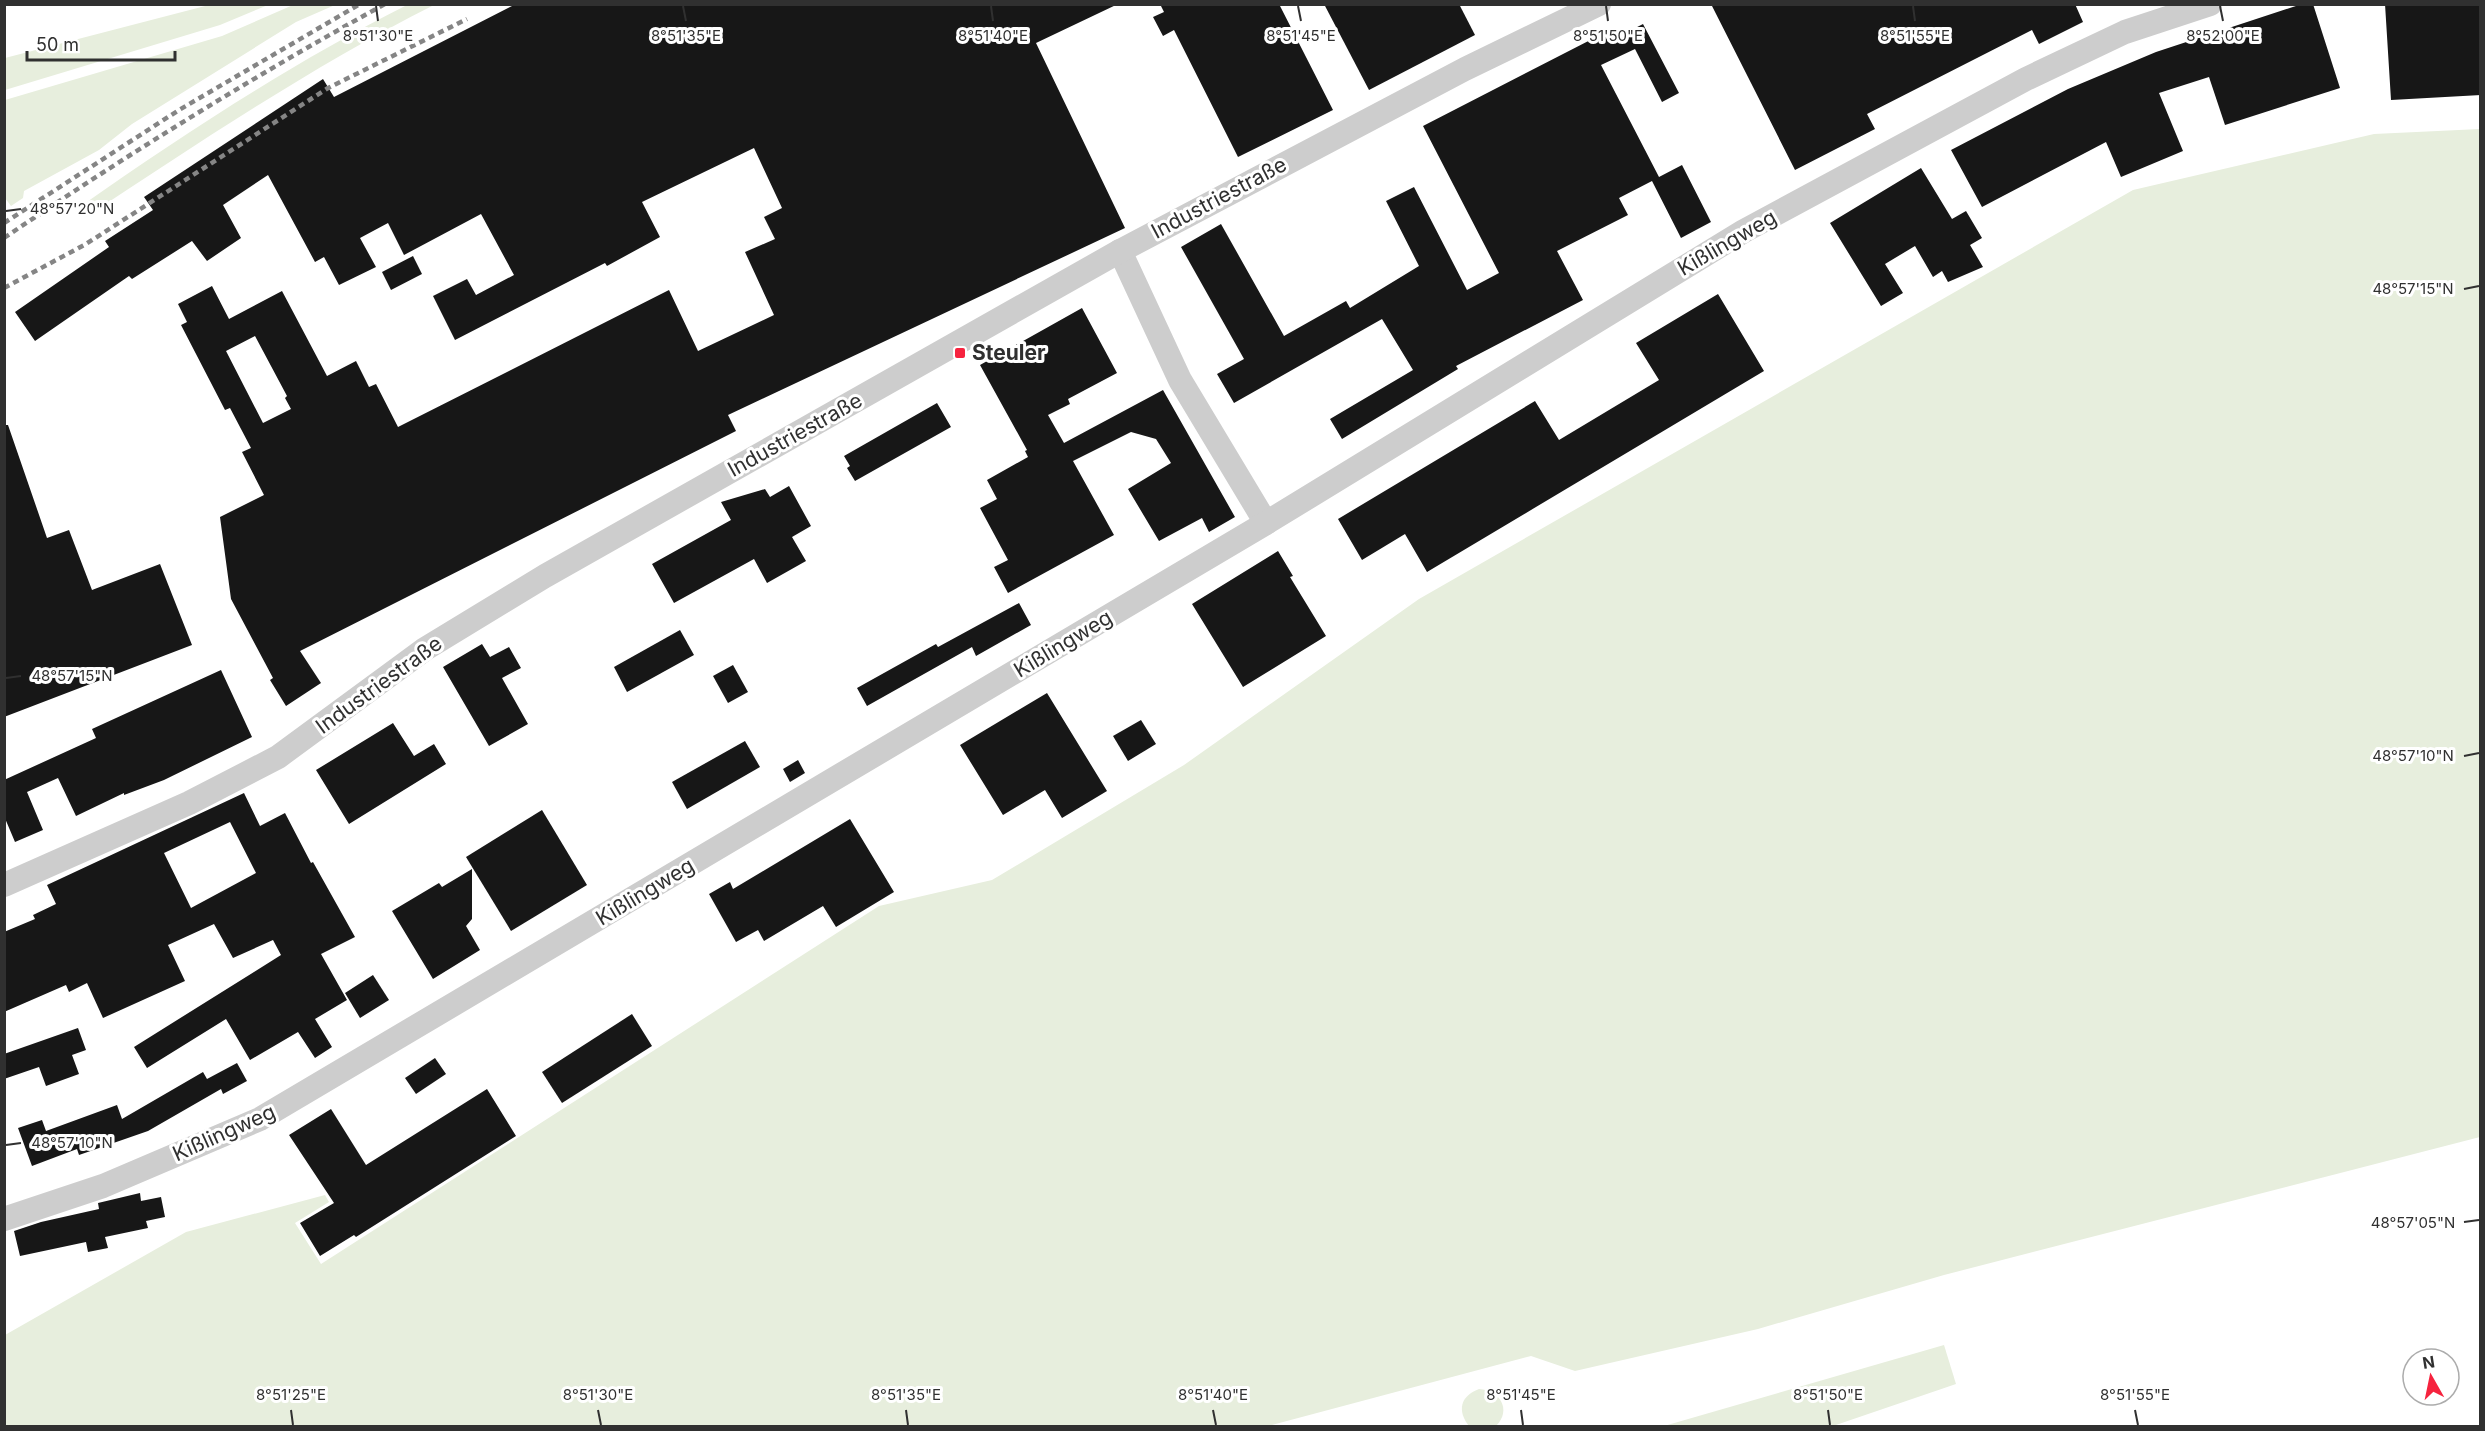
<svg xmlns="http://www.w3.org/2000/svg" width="2485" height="1431" viewBox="0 0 2485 1431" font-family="Inter,sans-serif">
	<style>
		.green { fill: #e7eedd }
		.building { fill: #171717; fill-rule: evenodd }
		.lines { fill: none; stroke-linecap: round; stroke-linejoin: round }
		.minor { stroke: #cdcdcd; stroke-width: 24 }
		.rail { stroke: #858585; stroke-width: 4.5; stroke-dasharray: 6 4.5; stroke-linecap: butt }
		.ticks { fill: none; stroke: #303030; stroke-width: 2 }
		.poi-dot { fill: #f6233e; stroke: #fff; stroke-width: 2 }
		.labels { text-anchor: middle; stroke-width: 6; stroke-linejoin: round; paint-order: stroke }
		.street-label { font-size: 21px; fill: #303030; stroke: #fff }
		.poi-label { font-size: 21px; font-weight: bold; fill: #303030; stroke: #fff; text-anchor: start }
		.ticks-label { font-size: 15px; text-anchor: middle; fill: #303030; stroke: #fff; stroke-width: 6; stroke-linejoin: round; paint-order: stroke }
	</style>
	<rect width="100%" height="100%" fill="#fff"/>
	<g class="green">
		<path d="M209,5H268L220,25L5,90V58Z"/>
		<path d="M293,5H335L296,22L132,124L99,150L24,191L23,198L11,206L5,198V100L222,36Z"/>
		<path d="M407,5H434C313,66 200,142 86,217L84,204C188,131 294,62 407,5Z"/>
		<path d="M2480,129V1137L1944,1275L1758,1329L1575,1371L1531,1356L1268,1426H5V1335L186,1232L325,1195L329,1202L295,1223L321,1264L879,906L992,880L1184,765L1419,599L2133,190L2374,134Z"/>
		<path d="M1944,1345L1956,1384L1833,1426H1664Z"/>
		<path d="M1479,1389C1500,1390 1512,1410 1496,1426H1469C1457,1411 1460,1396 1479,1389Z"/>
	</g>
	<g class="building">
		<path d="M516,4H1118L1036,43L1125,228L728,415L736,431L300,651L321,683L286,706L270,680L273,678L231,599L220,517L264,495L242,452L251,448L230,408L225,410L181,325L187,322L178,304L212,286L229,319L282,291L327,376L356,361L369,387L376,384L398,427L669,290L698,351L774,315L745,252L775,239L764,217L782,208L754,148L642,202L660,237L607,266L605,263L455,340L433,296L467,279L476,295L514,275L481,214L404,255L388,223L360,238L376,267L339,285L324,257L315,262L268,175L223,205L241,238L207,261L192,241L132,279L129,276L35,341L15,312L109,247L105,241L153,210L144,197L323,79L334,97ZM255,336L287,396L285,398L291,409L263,423L226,351Z"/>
		<path d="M1160,4H1279L1333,110L1238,157L1174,30L1163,36L1153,17L1164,12Z"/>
		<path d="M1324,4H1459L1475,35L1369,90Z"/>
		<path d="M1711,4H2075L2083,22L2039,44L2032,30L1867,114L1875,129L1795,170Z"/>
		<path d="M2302,4H2313L2340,88L2225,125L2209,77L2159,93L2183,151L2121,177L2106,142L1982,207L1951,150L2068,89L2156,52Z"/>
		<path d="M2385,4H2481V95L2391,100Z"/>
		<path d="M1643,24L1679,93L1662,102L1635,49L1601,65L1659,177L1682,165L1711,222L1681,238L1652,181L1619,198L1628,215L1557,251L1583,300L1456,366L1458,369L1342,439L1330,419L1413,370L1382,319L1234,403L1217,374L1244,359L1181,247L1221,224L1284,336L1346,301L1350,308L1419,266L1386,201L1414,187L1467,290L1499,273L1423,126L1604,33L1608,42Z"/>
		<path d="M1921,168L1952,219L1966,211L1982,238L1970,245L1983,267L1948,282L1942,271L1933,277L1915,246L1885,264L1903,293L1881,306L1830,223Z"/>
		<path d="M413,256L422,274L391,290L382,272Z"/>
		<path d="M1718,294L1764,371L1427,572L1405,534L1362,560L1338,519L1535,401L1559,440L1659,380L1636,343Z"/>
		<path d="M1082,308L1117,373L1068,399L1070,404L1048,415L1064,443L1163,390L1235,517L1209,532L1202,518L1159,541L1128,489L1171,463L1156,439L1131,432L1073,461L1114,535L1008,593L994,567L1008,560L980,508L997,499L987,480L1028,457L1025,451L1027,450L980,365Z"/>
		<path d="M937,403L951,427L855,481L847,468L850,466L844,456Z"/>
		<path d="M4,425H8L47,538L69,530L92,590L160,564L192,645L4,717Z"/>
		<path d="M789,486L811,526L792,537L806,561L767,583L754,559L674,603L652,564L731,520L721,502L765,489L770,497Z"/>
		<path d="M1278,551L1293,576L1290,577L1326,636L1243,687L1192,604Z"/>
		<path d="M1019,603L1031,625L976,656L972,647L867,706L857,688L936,644L938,647Z"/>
		<path d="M680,630L694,655L627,692L614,667Z"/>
		<path d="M482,644L490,657L509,647L521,668L502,678L528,724L489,746L443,667Z"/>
		<path d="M733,665L748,692L728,703L713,676Z"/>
		<path d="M221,670L252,737L164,780L124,795V793L76,816L58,778L27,792L43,830L15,842L4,816V780L96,738L92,729Z"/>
		<path d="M1047,693L1107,791L1062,818L1045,790L1003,815L960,745Z"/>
		<path d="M1141,720L1156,744L1128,761L1113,736Z"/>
		<path d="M393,723L414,756L434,744L446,764L349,824L316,770Z"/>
		<path d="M745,741L760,767L687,809L672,782Z"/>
		<path d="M798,760L805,773L790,782L783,769Z"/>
		<path d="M244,793L260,826L285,813L311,863L313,862L355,937L321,954L347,1000L315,1019L332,1047L315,1058L298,1032L250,1060L226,1019L147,1068L134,1047L281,955L273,940L233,958L214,924L168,945L185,981L103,1018L87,983L69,992L66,985L4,1012V932L35,919L33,915L56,904L47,885ZM230,822L256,873L191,908L164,853Z"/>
		<path d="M542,810L587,885L511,931L466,857Z"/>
		<path d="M850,819L894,892L836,927L823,906L764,941L758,930L736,942L709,894L730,882L733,889Z"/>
		<path d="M472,869V919L466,926L480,950L433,979L392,911L439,883L442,887Z"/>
		<path d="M373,975L389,1000L360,1018L345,993Z"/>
		<path d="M632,1014L652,1046L562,1103L542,1072Z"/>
		<path d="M78,1028L86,1050L72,1055L79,1074L46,1086L39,1067L4,1079V1054Z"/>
		<path d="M435,1058L446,1074L416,1094L405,1078Z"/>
		<path d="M237,1063L247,1081L223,1094L221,1089L148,1131L79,1155L77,1149L32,1166L18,1128L42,1120L46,1131L117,1105L122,1119L203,1072L207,1079Z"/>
		<path d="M487,1089L516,1136L356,1237L354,1235L320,1256L300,1223L334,1203L289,1135L331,1109L366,1165Z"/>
		<path d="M140,1193L141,1201L161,1197L165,1217L146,1221L148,1228L105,1237L108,1248L88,1252L86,1242L20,1256L14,1231L41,1222L99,1209L98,1203Z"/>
	</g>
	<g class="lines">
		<g class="minor">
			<path d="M1120,251L1180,380L1266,523"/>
			<path d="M4,885L189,803L278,757L425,649L545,576L1120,251L1465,69L1599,4"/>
			<path d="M4,1219L103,1186L260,1119L1266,523L1744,231L2026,79L2125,32L2210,4"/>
		</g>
		<g class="rail">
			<path d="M4,223L179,110L360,4"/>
			<path d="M4,238C128,154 254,76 385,4"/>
			<path d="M4,288L86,244L328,88L467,19"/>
		</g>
	</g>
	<path class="ticks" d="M376,6L378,21M683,6L686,21M991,6L993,21M1298,6L1301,21M1606,6L1608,21M1913,6L1915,21M2220,6L2223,21M6,211L21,209M2464,289L2479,286M6,678L21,676M2464,756L2479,753M6,1145L21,1143M2464,1222L2479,1220M291,1410L293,1425M598,1410L601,1425M906,1410L908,1425M1213,1410L1216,1425M1521,1410L1523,1425M1828,1410L1830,1425M2135,1410L2138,1425"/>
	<rect class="poi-dot" x="954" y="347" width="12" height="12" rx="3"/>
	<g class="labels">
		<g class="street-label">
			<text transform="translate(1219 198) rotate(-28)" y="7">Industriestraße</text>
			<text transform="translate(1727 243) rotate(-30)" y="7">Kißlingweg</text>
			<text transform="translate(795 435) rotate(-29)" y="7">Industriestraße</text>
			<text transform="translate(1063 644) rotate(-31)" y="7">Kißlingweg</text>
			<text transform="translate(379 685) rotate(-36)" y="7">Industriestraße</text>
			<text transform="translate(645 892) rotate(-31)" y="7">Kißlingweg</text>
			<text transform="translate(224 1133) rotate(-24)" y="7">Kißlingweg</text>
		</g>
		<g class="poi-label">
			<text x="972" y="360">Steuler</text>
		</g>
	</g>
	<g class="ticks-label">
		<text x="378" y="41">8°51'30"E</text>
		<text x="686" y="41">8°51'35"E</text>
		<text x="993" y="41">8°51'40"E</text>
		<text x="1301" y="41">8°51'45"E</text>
		<text x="1608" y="41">8°51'50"E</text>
		<text x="1915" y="41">8°51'55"E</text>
		<text x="2223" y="41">8°52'00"E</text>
		<text x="72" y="214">48°57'20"N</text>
		<text x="2413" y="294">48°57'15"N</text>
		<text x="72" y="681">48°57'15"N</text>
		<text x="2413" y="761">48°57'10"N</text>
		<text x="72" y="1148">48°57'10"N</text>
		<text x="2413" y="1228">48°57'05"N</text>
		<text x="291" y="1400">8°51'25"E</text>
		<text x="598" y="1400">8°51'30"E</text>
		<text x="906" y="1400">8°51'35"E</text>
		<text x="1213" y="1400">8°51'40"E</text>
		<text x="1521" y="1400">8°51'45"E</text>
		<text x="1828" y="1400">8°51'50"E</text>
		<text x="2135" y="1400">8°51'55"E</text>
	</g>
	<rect width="2485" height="1431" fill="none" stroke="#303030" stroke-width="12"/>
	<g transform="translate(2431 1377) rotate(351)"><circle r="28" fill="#ffffff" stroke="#acacac" stroke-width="1.5"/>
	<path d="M0-4.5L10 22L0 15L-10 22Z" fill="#f6233e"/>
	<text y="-9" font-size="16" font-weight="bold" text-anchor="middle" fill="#303030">N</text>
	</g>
	<path d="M27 51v9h148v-9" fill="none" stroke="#303030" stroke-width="3"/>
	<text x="36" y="51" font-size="18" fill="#303030" stroke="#ffffff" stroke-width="4.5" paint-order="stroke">50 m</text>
</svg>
